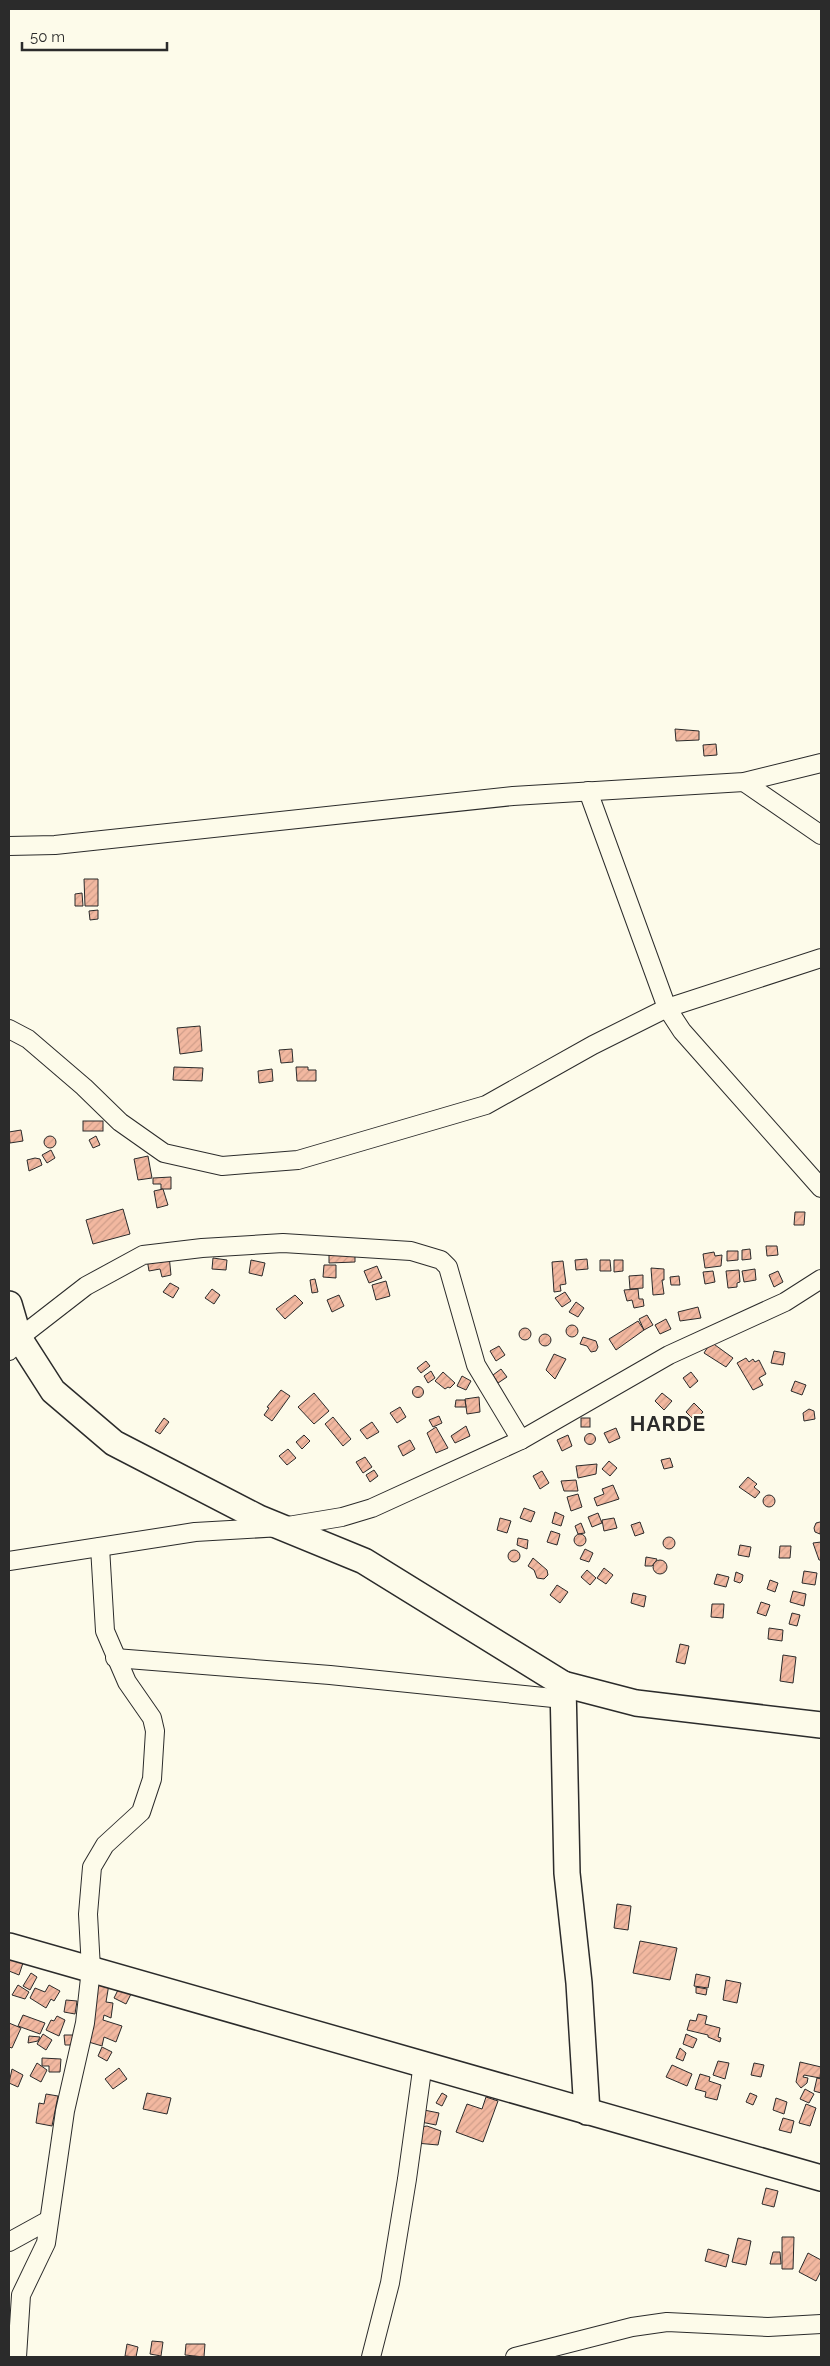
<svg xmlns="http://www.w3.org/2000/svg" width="830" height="2366" viewBox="0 0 830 2366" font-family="Raleway,sans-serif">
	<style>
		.building { fill: url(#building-hatch); stroke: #2b2b2b }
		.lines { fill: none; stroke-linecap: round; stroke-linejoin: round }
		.street-casing { stroke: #2b2b2b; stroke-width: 20 }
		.secondary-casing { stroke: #2b2b2b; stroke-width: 28 }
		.street { stroke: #fdfbea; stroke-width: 18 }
		.secondary { stroke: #fdfbea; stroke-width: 25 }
		.labels { text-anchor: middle; stroke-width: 4; stroke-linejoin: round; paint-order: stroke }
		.district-label { font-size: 21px; font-weight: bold; letter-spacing: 1px; fill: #2b2b2b; stroke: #fdfbea }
	</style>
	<defs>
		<pattern id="building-hatch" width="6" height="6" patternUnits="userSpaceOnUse" patternTransform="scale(1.25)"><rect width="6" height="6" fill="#f2b8a0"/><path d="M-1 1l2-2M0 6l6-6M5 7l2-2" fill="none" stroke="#d09e8a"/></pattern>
	</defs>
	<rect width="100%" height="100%" fill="#fdfbea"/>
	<g class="building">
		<path d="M675,729L699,731V740L676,741Z"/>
		<path d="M716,744L717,755L704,756L703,745Z"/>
		<path d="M84,879H98V906H85Z"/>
		<path d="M82,893L83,906H75V894Z"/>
		<path d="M98,910V919L90,920L89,911Z"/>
		<path d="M200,1026L202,1051L180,1054L177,1028Z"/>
		<path d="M292,1049L293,1062L281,1063L279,1050Z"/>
		<path d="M174,1067L203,1068L202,1081L173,1080Z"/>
		<path d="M296,1067H308V1070H316V1081H297Z"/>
		<path d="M272,1069L273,1081L259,1083L258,1071Z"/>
		<rect x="83" y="1121" width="20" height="10"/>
		<path d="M21,1130L23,1141L10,1143L9,1132Z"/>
		<path d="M96,1136L100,1145L93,1148L89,1140Z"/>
		<circle cx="50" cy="1142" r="6"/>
		<path d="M51,1150L55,1158L47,1163L42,1155Z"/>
		<path d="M148,1156L152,1178L138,1180L134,1159Z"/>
		<path d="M35,1158L40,1159L42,1165L29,1171L27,1160Z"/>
		<path d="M171,1177V1189H161V1184H153V1178Z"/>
		<path d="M163,1189L168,1205L157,1208L154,1191Z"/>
		<path d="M123,1209L130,1234L93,1244L86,1220Z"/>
		<path d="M795,1212H805L804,1225H794Z"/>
		<path d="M766,1246H777L778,1255L767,1256Z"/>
		<path d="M750,1249L751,1259L742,1260V1250Z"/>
		<path d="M355,1251V1262L329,1263V1252Z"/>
		<path d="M727,1251H738V1260L727,1261Z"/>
		<path d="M714,1252L715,1256L722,1255L721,1266L705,1268L703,1254Z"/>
		<path d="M169,1255L171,1275L162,1277L160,1269L149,1271L147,1259Z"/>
		<path d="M213,1258L227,1260L226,1270L212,1269Z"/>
		<path d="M587,1259L588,1269L576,1270L575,1260Z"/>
		<path d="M251,1260L265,1263L262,1276L249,1273Z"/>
		<path d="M600,1260H610L611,1271H600Z"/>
		<path d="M614,1260H623V1271L614,1272Z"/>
		<path d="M563,1261L566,1284L560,1285L561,1291L554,1292L552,1262Z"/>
		<path d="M324,1265H336V1278L323,1277Z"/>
		<path d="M377,1266L382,1278L369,1283L364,1271Z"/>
		<path d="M651,1268L664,1269V1280H662L664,1294L653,1295Z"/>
		<path d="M755,1269L756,1280L744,1282L742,1271Z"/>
		<path d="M739,1270L740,1282L737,1283V1287L728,1288L726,1271Z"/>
		<path d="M713,1271L715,1282L705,1284L703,1272Z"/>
		<path d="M778,1271L783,1282L774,1287L769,1275Z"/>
		<path d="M643,1275V1288L630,1289L629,1276Z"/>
		<path d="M679,1276L680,1285H671L670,1277Z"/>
		<path d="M315,1279L318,1292L312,1293L310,1280Z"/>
		<path d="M386,1281L390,1296L376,1300L372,1285Z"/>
		<path d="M170,1283L179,1288L173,1298L163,1292Z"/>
		<path d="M212,1289L220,1295L214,1304L205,1298Z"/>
		<path d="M638,1289L639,1299H643L644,1306L634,1308L632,1300L627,1301L624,1290Z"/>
		<path d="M565,1292L571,1301L562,1307L555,1298Z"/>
		<path d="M295,1295L303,1303L285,1319L276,1309Z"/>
		<path d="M339,1295L344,1306L332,1312L327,1300Z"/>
		<path d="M576,1302L584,1308L578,1317L569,1312Z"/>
		<path d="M698,1307L701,1318L680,1321L678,1312Z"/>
		<path d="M647,1315L653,1325L644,1330L639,1319Z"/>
		<path d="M666,1319L671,1329L660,1334L655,1325Z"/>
		<path d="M638,1321L644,1330L616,1350L609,1339Z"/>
		<circle cx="572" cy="1331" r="6"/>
		<circle cx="525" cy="1334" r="6"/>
		<circle cx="545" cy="1340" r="6"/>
		<path d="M583,1337L596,1341L598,1347L596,1351L591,1352L587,1346L580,1344Z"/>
		<path d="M711,1342L733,1358L726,1367L704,1353Z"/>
		<path d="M499,1346L505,1355L496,1361L490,1351Z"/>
		<path d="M774,1351L785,1353L783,1365L771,1363Z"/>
		<path d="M554,1354L566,1359L555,1379L546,1370Z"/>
		<path d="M746,1358L749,1362L753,1359L755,1362L759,1360L766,1374L759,1378L763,1385L753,1390L737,1363Z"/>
		<path d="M426,1361L430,1366L421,1373L417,1368Z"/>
		<path d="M501,1369L507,1377L498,1383L493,1375Z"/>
		<path d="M431,1371L435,1378L428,1383L424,1376Z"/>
		<path d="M443,1372L455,1383L450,1388L448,1387L445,1389L435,1381Z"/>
		<path d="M691,1372L698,1381L690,1388L683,1378Z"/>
		<path d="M462,1376L471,1381L466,1390L457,1386Z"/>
		<path d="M795,1381L806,1385L802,1395L791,1391Z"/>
		<circle cx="418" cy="1392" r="5.5"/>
		<path d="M281,1390L290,1396L272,1421L264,1415L269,1408L267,1407Z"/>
		<path d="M314,1393L329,1411L314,1424L298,1407Z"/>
		<path d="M662,1393L672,1401L664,1410L655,1401Z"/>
		<path d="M479,1397L480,1412L467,1414L465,1399Z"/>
		<path d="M456,1400H465L466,1407H455Z"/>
		<path d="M694,1403L703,1412L695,1421L686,1412Z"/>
		<path d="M400,1407L406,1417L397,1423L390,1413Z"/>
		<path d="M809,1409L814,1411L815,1419L804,1421L803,1413Z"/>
		<path d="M439,1416L442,1423L433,1427L429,1420Z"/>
		<path d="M333,1417L351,1439L343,1446L325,1424Z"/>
		<path d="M164,1418L169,1422L160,1434L155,1431Z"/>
		<rect x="581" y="1418" width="9" height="9"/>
		<path d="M372,1422L379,1432L367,1439L360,1430Z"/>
		<path d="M466,1426L470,1436L455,1443L451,1436Z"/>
		<path d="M436,1427L448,1448L436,1453L427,1433Z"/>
		<path d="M616,1428L620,1438L609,1443L604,1433Z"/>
		<circle cx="590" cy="1439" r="5.5"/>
		<path d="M304,1435L310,1441L302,1449L296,1442Z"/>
		<path d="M568,1435L572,1446L562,1451L557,1440Z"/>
		<path d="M410,1440L415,1449L403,1456L398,1446Z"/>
		<path d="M288,1449L296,1458L287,1465L279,1456Z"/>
		<path d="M365,1457L372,1467L363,1473L356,1462Z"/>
		<path d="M670,1458L673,1467L664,1469L661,1460Z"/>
		<path d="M609,1461L617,1468L610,1476L602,1469Z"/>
		<path d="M597,1464L596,1474L578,1478L576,1466Z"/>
		<path d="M374,1470L378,1476L370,1482L366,1475Z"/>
		<path d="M542,1471L549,1483L540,1489L533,1476Z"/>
		<path d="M748,1477L757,1484L754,1487L760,1492L755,1498L739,1487Z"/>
		<path d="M576,1480L578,1491H564L561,1481Z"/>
		<path d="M613,1485L619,1499L597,1506L594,1498L604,1494L602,1489Z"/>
		<path d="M578,1494L582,1507L571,1511L567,1497Z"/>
		<circle cx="769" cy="1501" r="6"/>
		<path d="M524,1508L535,1512L531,1522L520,1518Z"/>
		<path d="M555,1512L564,1516L561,1526L552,1523Z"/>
		<path d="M598,1513L602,1523L592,1527L588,1517Z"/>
		<path d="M500,1518L511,1521L507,1533L497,1530Z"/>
		<path d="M614,1518L617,1528L604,1531L602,1520Z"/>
		<path d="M640,1522L644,1533L635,1536L631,1525Z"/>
		<path d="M820,1522H821L820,1534L815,1532L814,1528L816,1523Z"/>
		<path d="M581,1523L585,1533L578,1534L575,1526Z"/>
		<path d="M551,1531L560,1534L557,1545L547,1542Z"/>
		<circle cx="580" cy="1540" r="6"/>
		<circle cx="669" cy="1543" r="6"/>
		<path d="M518,1538L528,1540L527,1549L517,1545Z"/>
		<path d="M821,1542V1560H819L813,1543Z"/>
		<path d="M740,1545L751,1547L749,1557L738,1555Z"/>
		<path d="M780,1546H791L790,1558H779Z"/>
		<path d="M585,1549L593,1553L589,1562L580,1559Z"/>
		<circle cx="514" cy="1556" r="6"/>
		<path d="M646,1557L657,1559L656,1561L652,1566H645Z"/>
		<path d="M533,1558L547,1570L548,1575L544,1579L537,1578L534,1570L528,1566Z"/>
		<circle cx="660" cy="1567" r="7"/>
		<path d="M604,1568L613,1575L606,1584L597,1578Z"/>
		<path d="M587,1570L596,1578L590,1585L581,1577Z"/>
		<path d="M804,1571L817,1573L815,1585L802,1583Z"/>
		<path d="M736,1572L743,1575L742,1581L740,1583L734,1581Z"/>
		<path d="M717,1574L729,1577L726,1587L714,1584Z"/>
		<path d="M770,1580L778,1583L775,1592L767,1589Z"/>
		<path d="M557,1585L568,1592L560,1603L550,1595Z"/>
		<path d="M793,1591L806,1594L804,1606L790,1602Z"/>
		<path d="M633,1593L646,1596L644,1607L631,1603Z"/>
		<path d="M761,1602L770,1605L766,1616L757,1613Z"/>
		<path d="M712,1604H724L723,1618L711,1617Z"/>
		<path d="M792,1613L800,1615L797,1626L789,1624Z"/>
		<path d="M769,1628L783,1630L782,1641L768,1639Z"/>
		<path d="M680,1644L689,1646L685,1664L676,1662Z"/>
		<path d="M783,1655L796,1657L793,1683L780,1681Z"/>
		<path d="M617,1904L631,1906L628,1930L614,1928Z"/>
		<path d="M640,1941L677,1948L670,1980L633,1973Z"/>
		<path d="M9,1956L24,1960L19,1975L9,1971Z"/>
		<path d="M31,1973L37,1977L30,1990L23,1986Z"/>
		<path d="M696,1974L710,1977L708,1988L694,1986Z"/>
		<path d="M726,1980L741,1983L737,2003L723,2000Z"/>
		<path d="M96,1982L109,1984L106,2002L113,2003L111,2018L104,2015L103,2020L122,2026L116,2042L104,2037L102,2046L82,2040Z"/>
		<path d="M18,1985L29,1992L25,1999L12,1995Z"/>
		<path d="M49,1985L60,1991L54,2001L51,1999L46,2008L30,1998L35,1988L45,1992Z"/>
		<path d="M696,1987L707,1989L706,1995L696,1993Z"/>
		<path d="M119,1988L131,1994L126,2004L114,1998Z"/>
		<path d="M66,2000L77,2001L75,2014L64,2012Z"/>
		<path d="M698,2014L707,2016L705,2024L720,2028L718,2037L721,2038L720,2042L708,2037V2035L687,2030L690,2020L696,2021Z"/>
		<path d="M23,2015L45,2023L40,2034L18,2026Z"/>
		<path d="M57,2016L65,2020L59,2036L46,2030L51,2020L54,2021Z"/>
		<path d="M9,2023L21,2028L12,2048L9,2047Z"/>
		<path d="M43,2034L52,2040L46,2050L37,2044Z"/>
		<path d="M686,2034L697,2039L693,2048L683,2044Z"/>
		<path d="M64,2035H74L75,2045H65Z"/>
		<path d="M29,2036L40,2037L38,2041L28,2043Z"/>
		<path d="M102,2047L112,2052L107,2061L98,2056Z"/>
		<path d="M680,2048L686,2053L683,2061L676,2058Z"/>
		<path d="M42,2058L61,2059L60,2072H49V2066H42Z"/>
		<path d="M718,2061L729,2063L725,2079L713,2075Z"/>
		<path d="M800,2062L821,2067L820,2078L804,2075L803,2077L808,2078L807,2083L801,2088L796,2082Z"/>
		<path d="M37,2063L47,2070L41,2082L30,2076Z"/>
		<path d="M754,2063L764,2065L761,2077L751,2075Z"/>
		<path d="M672,2065L692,2074L687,2086L666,2077Z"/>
		<path d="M119,2068L127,2079L113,2089L105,2079Z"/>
		<path d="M12,2069L23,2075L18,2087L9,2083Z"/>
		<path d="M700,2074L710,2077L709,2081L721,2085L717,2100L705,2097L706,2092L695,2089Z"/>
		<path d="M817,2078L821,2079V2093L814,2091Z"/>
		<path d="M805,2089L814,2094L809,2103L800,2099Z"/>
		<path d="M147,2093L171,2098L167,2114L143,2109Z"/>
		<path d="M442,2093L447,2096L442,2106L436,2103Z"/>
		<path d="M750,2093L757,2096L753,2105L746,2102Z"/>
		<path d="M46,2094L58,2096L52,2126L36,2123L39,2103L44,2104Z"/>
		<path d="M486,2097L498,2101L483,2142L456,2132L467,2104L482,2109Z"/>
		<path d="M776,2098L787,2102L784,2114L773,2110Z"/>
		<path d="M806,2104L816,2108L810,2126L799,2123Z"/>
		<path d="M424,2110L439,2113L436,2125L421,2122Z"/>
		<path d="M783,2118L794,2121L791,2133L779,2130Z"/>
		<path d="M427,2126L441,2131L438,2145L416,2143L421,2127Z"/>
		<path d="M766,2188L778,2191L774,2207L762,2204Z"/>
		<path d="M782,2237H794L793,2269H782Z"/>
		<path d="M738,2238L751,2241L746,2265L732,2262Z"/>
		<path d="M708,2249L729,2255L726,2267L705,2261Z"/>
		<path d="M773,2252H780L781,2264H770Z"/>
		<path d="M808,2253L821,2260V2271L816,2281L799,2272Z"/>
		<path d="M152,2341L163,2342L161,2356L150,2354Z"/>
		<path d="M127,2344L138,2347L136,2357L125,2356Z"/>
		<path d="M186,2344H205L204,2357L185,2355Z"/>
	</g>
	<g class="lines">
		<g class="street-casing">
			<g id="street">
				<path d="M744,782L821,835"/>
				<path d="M588,791L667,1008L682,1031L821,1188"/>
				<path d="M9,846L55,845L513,796L744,782L821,763"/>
				<path d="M9,1029L28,1039L84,1087L120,1122L164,1153L222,1166L298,1160L486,1105L593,1045L667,1008L821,958"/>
				<path d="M9,1351L19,1338L86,1286L143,1255L202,1248L283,1243L411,1251L441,1260L448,1267L476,1365L521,1440"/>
				<path d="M9,1561L195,1532L282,1527L342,1517L372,1508L521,1440L669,1355L785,1302L821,1279"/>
				<path d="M115,1658L330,1675L563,1699"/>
				<path d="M9,2242L49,2220"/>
				<path d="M17,2357L21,2295L46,2243L65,2111L85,2023L91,1969L88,1914L92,1867L105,1845L141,1812L152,1779L155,1731L152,1718L127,1682L105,1631L100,1547"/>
				<path d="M371,2357L390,2283L407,2179L423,2063"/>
				<path d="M515,2357L632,2327L667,2322L768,2327L821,2324"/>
			</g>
		</g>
		<g class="secondary-casing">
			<g id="secondary">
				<path d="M9,1304L19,1338L53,1391L114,1443L259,1518L364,1561L563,1684L567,1873L579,1983L587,2112"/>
				<path d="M563,1684L636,1703L821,1725"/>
				<path d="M9,1946L821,2178"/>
			</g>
		</g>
		<use href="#street" class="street"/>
		<use href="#secondary" class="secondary"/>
	</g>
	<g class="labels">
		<g class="district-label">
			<text x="668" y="1431">HARDE</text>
		</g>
	</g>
	<rect width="830" height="2366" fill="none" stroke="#2b2b2b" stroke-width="20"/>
	<path d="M22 42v8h145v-8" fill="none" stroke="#2b2b2b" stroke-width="2.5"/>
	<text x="30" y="42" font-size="15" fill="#2b2b2b" stroke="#fdfbea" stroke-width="4" paint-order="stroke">50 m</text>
</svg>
